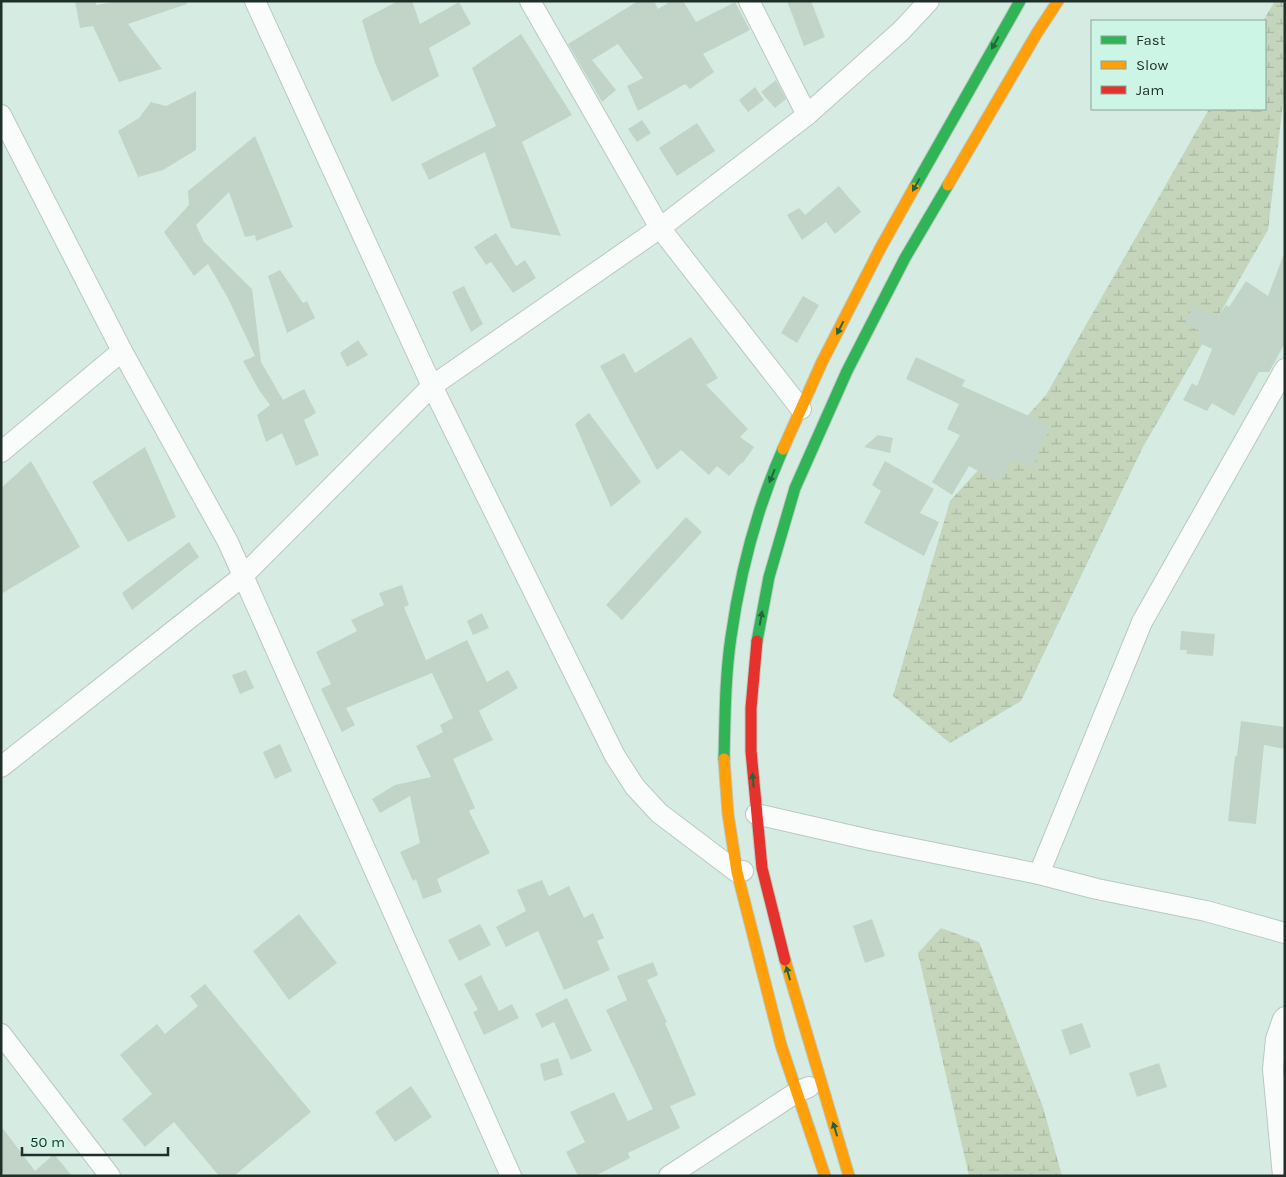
<svg xmlns="http://www.w3.org/2000/svg" width="1286" height="1177" viewBox="0 0 1286 1177" font-family="Karla,sans-serif">
	<style>
		.wetland { fill: url(#wetland-marsh) }
		.building { fill: #c2d4c8 }
		.lines { fill: none; stroke-linecap: round; stroke-linejoin: round }
		.street-casing { stroke: #b8c9c2; stroke-width: 22 }
		.fast-casing { stroke: #b8c9c2; stroke-width: 13 }
		.slow-casing { stroke: #b8c9c2; stroke-width: 13 }
		.jam-casing { stroke: #b8c9c2; stroke-width: 13 }
		.street { stroke: #f9fcfb; stroke-width: 20 }
		.fast { stroke: #30b455; stroke-width: 11 }
		.slow { stroke: #ff9f0a; stroke-width: 11 }
		.jam { stroke: #e5322d; stroke-width: 11 }
		.oneway { fill: #26643b }
	</style>
	<defs>
		<pattern id="wetland-marsh" width="20" height="14" patternUnits="userSpaceOnUse" patternTransform="scale(1.25)"><rect width="20" height="14" fill="#c4d5bc"/><path d="M1 5h8M5 5V1M11 12h8M15 12V8" fill="none" stroke="#a8b7a2"/></pattern>
	</defs>
	<rect width="100%" height="100%" fill="#d6ece3"/>
	<g class="wetland">
		<path d="M1275,1H1285V86L1268,230L1143,447L1021,701L950,743L893,696L950,501L1046,395L1209,109H1265V21H1263Z"/>
		<path d="M941,928L979,942L1043,1107L1062,1176H969L918,953Z"/>
	</g>
	<g class="building">
		<path d="M75,1H96V5L120,1H186L187,4L128,24L162,69L119,82L93,26L80,28Z"/>
		<path d="M398,1H412L420,24L459,2L471,24L429,48L439,76L392,102L375,63L362,20Z"/>
		<path d="M638,1H654L658,9L671,1H683L696,22L735,2L750,30L703,54L714,72L690,89L685,84L638,111L627,86L643,78L618,44L592,60L616,90L602,102L568,44Z"/>
		<path d="M787,1H811L825,37L804,46Z"/>
		<path d="M521,34L572,115L522,142L561,236L511,228L485,152L429,180L421,164L496,126L472,68Z"/>
		<path d="M776,80L786,99L775,108L761,92Z"/>
		<path d="M755,87L764,100L748,112L739,100Z"/>
		<path d="M196,91V150L163,170L138,177L118,131L139,118L151,102L166,106Z"/>
		<path d="M642,120L651,133L637,142L628,129Z"/>
		<path d="M697,123L715,151L677,176L659,148Z"/>
		<path d="M255,136L293,227L256,241L255,235L245,237L229,192L196,225L204,242L252,289L261,362L283,400L304,389L316,413L304,420L319,455L296,466L282,433L266,442L257,415L270,405L259,390L243,361L255,356L228,298L208,264L194,276L164,232L189,205L188,191Z"/>
		<path d="M839,186L861,212L835,234L826,222L802,240L787,215L799,208L805,215Z"/>
		<path d="M496,233L516,266L525,260L536,278L513,293L491,262L486,265L474,247Z"/>
		<path d="M1283,256L1285,257V343L1269,372H1259L1234,416L1212,403L1207,411L1183,400L1192,383L1197,386L1212,349L1197,342L1202,332L1185,324L1193,306L1217,318L1226,305L1229,307L1246,281L1268,296Z"/>
		<path d="M280,270L303,303L307,301L315,318L287,333L268,276Z"/>
		<path d="M464,286L483,324L471,332L452,292Z"/>
		<path d="M803,296L819,305L797,343L781,333Z"/>
		<path d="M691,337L718,378L706,385L748,429L740,437L754,447L742,464L741,463L729,476L717,466L709,475L681,450L657,470L600,366L624,353L635,373Z"/>
		<path d="M358,340L368,355L347,367L340,353Z"/>
		<path d="M916,357L965,380L962,386L1051,426L1032,468L1013,459L1000,483L969,466L952,495L932,482L960,435L947,429L959,404L906,379Z"/>
		<path d="M589,413L641,482L611,507L575,424Z"/>
		<path d="M878,435L893,438L890,453L864,447Z"/>
		<path d="M145,447L176,517L128,542L92,482Z"/>
		<path d="M31,461L80,547L1,594V488Z"/>
		<path d="M885,461L934,489L920,513L939,522L924,556L864,523L881,491L872,485Z"/>
		<path d="M686,517L702,532L622,620L606,605Z"/>
		<path d="M189,542L199,557L132,610L122,593Z"/>
		<path d="M402,585L409,605L404,607L426,660L467,640L487,682L508,670L518,688L479,711L493,740L453,759L475,808L469,811L490,853L437,879L442,892L423,899L416,879L413,881L400,852L420,843L410,796L380,813L372,799L395,785L431,777L416,746L443,732L440,725L453,718L432,673L346,708L355,725L342,732L321,689L331,684L316,652L357,631L351,620L384,605L379,593Z"/>
		<path d="M482,613L489,628L473,635L467,621Z"/>
		<path d="M1181,631L1215,634L1213,656L1186,654L1187,650H1180Z"/>
		<path d="M246,670L254,688L240,694L232,675Z"/>
		<path d="M1241,721L1285,727V749L1264,745L1256,824L1228,821L1235,756H1237Z"/>
		<path d="M280,744L292,771L275,779L263,752Z"/>
		<path d="M542,880L549,896L569,886L584,918L593,913L604,938L597,941L610,970L564,990L538,931L506,947L496,927L526,911L517,890Z"/>
		<path d="M299,914L337,963L289,1000L253,951Z"/>
		<path d="M872,919L885,956L865,963L853,926Z"/>
		<path d="M480,924L491,945L459,961L448,940Z"/>
		<path d="M653,962L658,975L647,980L667,1022L665,1023L696,1095L670,1106L680,1128L628,1153L630,1158L595,1176H578L566,1152L585,1142L570,1112L614,1092L628,1121L653,1109L606,1010L627,1000L617,976Z"/>
		<path d="M481,975L499,1011L512,1004L519,1018L484,1035L473,1012L478,1010L464,984Z"/>
		<path d="M205,984L311,1112L234,1176H219L174,1122L145,1147L122,1119L152,1094L120,1055L157,1024L165,1034L198,1006L190,996Z"/>
		<path d="M567,998L592,1051L571,1060L554,1022L542,1028L535,1014Z"/>
		<path d="M1082,1023L1091,1047L1070,1055L1061,1030Z"/>
		<path d="M558,1058L563,1075L544,1081L540,1064Z"/>
		<path d="M1159,1063L1167,1087L1137,1097L1129,1073Z"/>
		<path d="M411,1086L432,1117L395,1142L375,1112Z"/>
		<path d="M1,1126L35,1171L54,1154L72,1176H5L1,1170Z"/>
	</g>
	<g class="lines">
		<g class="street-casing">
			<g id="street">
				<path d="M255,1L432,386L615,756L635,787L659,813L737,872L743,871"/>
				<path d="M530,1L660,228L801,409"/>
				<path d="M749,1L807,115"/>
				<path d="M1,115L122,351L228,542L511,1176"/>
				<path d="M1,452L122,351"/>
				<path d="M1,767L243,576L432,386L660,228L807,115L901,31L929,1"/>
				<path d="M756,814L870,840L1039,874L1097,889L1206,911L1285,933"/>
				<path d="M1039,874L1142,622L1285,369"/>
				<path d="M1,1034L110,1176"/>
				<path d="M669,1176L797,1092L809,1087"/>
				<path d="M1283,1176L1273,1069L1276,1039L1283,1019L1285,1017"/>
			</g>
		</g>
		<g class="fast-casing">
			<g id="fast">
				<path d="M914,188L1020,1"/>
				<path d="M757,641L769,577L795,488L847,371L905,258L948,185"/>
				<path d="M724,759C725,719 725,677 731,637C740,573 757,508 783,449"/>
			</g>
		</g>
		<g class="slow-casing">
			<g id="slow">
				<path d="M948,185L1037,33L1058,1"/>
				<path d="M783,449L822,362L881,247L914,188"/>
				<path d="M724,759L728,814L737,872L781,1045L825,1176"/>
				<path d="M785,960L849,1176"/>
			</g>
		</g>
		<g class="jam-casing">
			<path id="jam" d="M757,641L751,708V751L762,868L785,960"/>
		</g>
		<use href="#street" class="street"/>
		<use href="#fast" class="fast"/>
		<use href="#slow" class="slow"/>
		<use href="#jam" class="jam"/>
	</g>
	<defs><path id="oneway-solid" d="M-6-.8H1V-3.2L6.5 0L1 3.2V.8H-6Z" transform="scale(1.25)"/></defs>
	<g class="oneway">
		<use href="#oneway-solid" transform="translate(995 43) rotate(119)"/>
		<use href="#oneway-solid" transform="translate(916 185) rotate(119)"/>
		<use href="#oneway-solid" transform="translate(840 328) rotate(117)"/>
		<use href="#oneway-solid" transform="translate(772 476) rotate(112)"/>
		<use href="#oneway-solid" transform="translate(761 618) rotate(-80)"/>
		<use href="#oneway-solid" transform="translate(753 780) rotate(-95)"/>
		<use href="#oneway-solid" transform="translate(788 973) rotate(-106)"/>
		<use href="#oneway-solid" transform="translate(835 1129) rotate(-107)"/>
	</g>
	<rect width="1286" height="1177" fill="none" stroke="#1f2f29" stroke-width="5"/>
	<rect x="1091" y="20" width="175" height="90" fill="#cdf5e5" stroke="#87a69a"/>
	<rect x="1101" y="36" width="25" height="8" fill="#30b455" stroke="#87a69a"/>
	<text x="1136" y="45" font-size="15" fill="#1f2f29">Fast</text>
	<rect x="1101" y="61" width="25" height="8" fill="#ff9f0a" stroke="#87a69a"/>
	<text x="1136" y="70" font-size="15" fill="#1f2f29">Slow</text>
	<rect x="1101" y="86" width="25" height="8" fill="#e5322d" stroke="#87a69a"/>
	<text x="1136" y="95" font-size="15" fill="#1f2f29">Jam</text>
	<path d="M22 1147v8h146v-8" fill="none" stroke="#1f2f29" stroke-width="2.5"/>
	<text x="30" y="1147" font-size="15" fill="#1f2f29" stroke="#cdf5e5" stroke-width="4" paint-order="stroke">50 m</text>
</svg>
